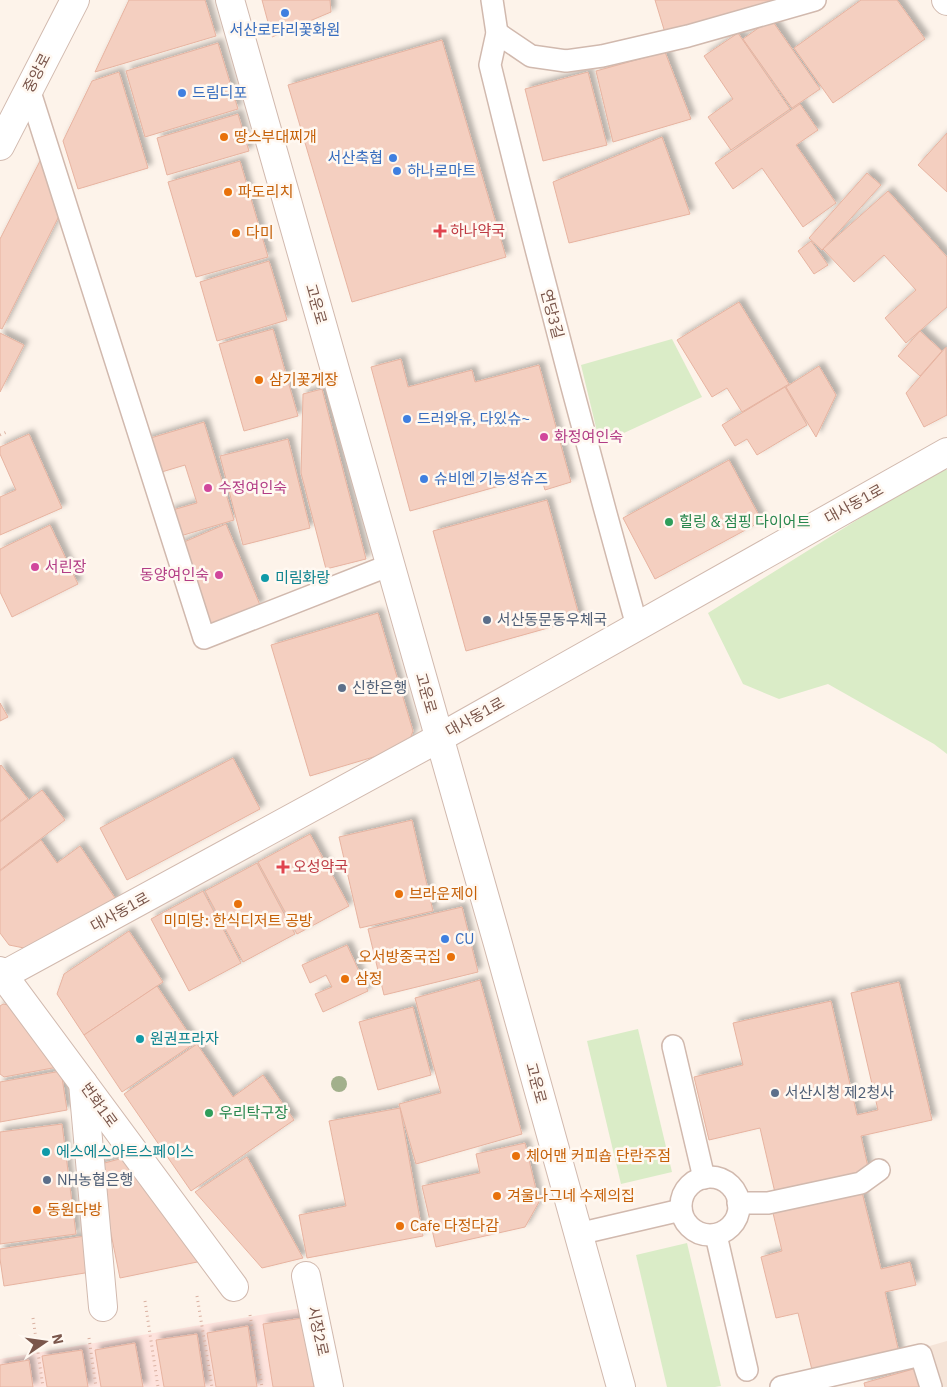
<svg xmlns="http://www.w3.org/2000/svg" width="947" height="1387" viewBox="0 0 947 1387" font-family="'IBM Plex Sans','Noto Sans KR',sans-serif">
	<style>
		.residential { fill: #f5e4d8 }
		.commercial { fill: #fee3dd }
		.green { fill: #daecc7 }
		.building { fill: #f4cfc0; stroke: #e7b3a0; filter: url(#shadow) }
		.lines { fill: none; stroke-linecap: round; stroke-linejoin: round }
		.service-casing { stroke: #d1b9ae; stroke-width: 24 }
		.minor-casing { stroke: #d1b9ae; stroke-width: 30 }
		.tertiary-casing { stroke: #d1b9ae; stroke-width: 30 }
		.path { stroke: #dab1a2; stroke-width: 3; stroke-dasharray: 1 4; stroke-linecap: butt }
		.service { stroke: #fff; stroke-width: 21 }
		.minor { stroke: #fff; stroke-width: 28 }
		.tertiary { stroke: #fff; stroke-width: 28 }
		.tree { fill: #a2b08c }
		.shop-dot { fill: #3f7fe0; stroke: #fff8f1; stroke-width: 2 }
		.food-dot { fill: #e8710a; stroke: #fff8f1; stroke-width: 2 }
		.health-dot { fill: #e0444e; stroke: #fff8f1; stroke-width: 2 }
		.hotel-dot { fill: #d1479c; stroke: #fff8f1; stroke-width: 2 }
		.leisure-dot { fill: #2e9e5b; stroke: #fff8f1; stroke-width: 2 }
		.culture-dot { fill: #0f9aa8; stroke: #fff8f1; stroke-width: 2 }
		.service-dot { fill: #5c6f8a; stroke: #fff8f1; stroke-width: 2 }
		.labels { text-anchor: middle; stroke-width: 5; stroke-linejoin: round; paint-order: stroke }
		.shop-label { font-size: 15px; fill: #366cbe; stroke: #fff8f1; text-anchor: start }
		.street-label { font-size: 15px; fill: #7a564b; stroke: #fff8f1 }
		.food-label { font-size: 15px; fill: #c56008; stroke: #fff8f1; text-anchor: start }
		.health-label { font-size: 15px; fill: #be3a42; stroke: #fff8f1; text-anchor: start }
		.hotel-label { font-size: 15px; fill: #b23c85; stroke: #fff8f1; text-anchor: start }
		.leisure-label { font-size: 15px; fill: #27864d; stroke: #fff8f1; text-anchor: start }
		.culture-label { font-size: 15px; fill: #0d838f; stroke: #fff8f1; text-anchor: start }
		.service-label { font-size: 15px; fill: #4e5e75; stroke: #fff8f1; text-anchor: start }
	</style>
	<defs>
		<filter id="shadow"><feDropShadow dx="4.5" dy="-4.5" stdDeviation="2.5" flood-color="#0004"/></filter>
	</defs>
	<rect width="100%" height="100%" fill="#fdf3ea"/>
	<path class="residential" d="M947,1341V1387H940L926,1347Z"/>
	<path class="commercial" d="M308,1307L324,1387H0V1359Z"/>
	<g class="green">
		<path d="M672,339L702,397L600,444L581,365Z"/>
		<path d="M937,470H947V754L934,744L828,684L779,699L743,684L708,613Z"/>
		<path d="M638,1029L672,1172L621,1184L587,1041Z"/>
		<path d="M687,1243L721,1386L715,1387H667L636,1255Z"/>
	</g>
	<g class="building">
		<path d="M129,0H205L216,36L95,72Z"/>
		<path d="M262,0H330L331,12L272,37Z"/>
		<path d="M655,0H780L666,36Z"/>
		<path d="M861,0H897L925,39L833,103L794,48Z"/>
		<path d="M771,19L820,89L792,108L743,39Z"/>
		<path d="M738,33L790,109L731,150L708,117L733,99L704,56Z"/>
		<path d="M442,40L506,257L352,302L288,85Z"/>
		<path d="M218,43L238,109L145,137L126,71Z"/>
		<path d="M665,52L691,119L613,142L596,71Z"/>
		<path d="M119,72L148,168L78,189L63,141L92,81Z"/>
		<path d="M588,72L607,145L543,161L525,89Z"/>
		<path d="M800,104L818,130L796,145L836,203L803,227L762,168L733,189L715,163Z"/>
		<path d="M238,114L249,151L167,175L157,138Z"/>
		<path d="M947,133V192L918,165Z"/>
		<path d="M662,137L690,214L569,243L553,182Z"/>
		<path d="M41,159L59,216L2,329L0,328V239Z"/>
		<path d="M240,161L268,257L196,277L168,182Z"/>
		<path d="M867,173L881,185L822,250L809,238Z"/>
		<path d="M888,191L947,257V307L906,343L885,318L916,290L884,255L854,282L823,249Z"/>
		<path d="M811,241L828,265L814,274L798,251Z"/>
		<path d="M269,261L287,320L217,341L200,282Z"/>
		<path d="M739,302L789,384L742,412L727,388L712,397L677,340Z"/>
		<path d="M273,329L298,416L244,431L219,344Z"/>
		<path d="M920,331L942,351L920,376L898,356Z"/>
		<path d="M0,333L24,345L0,392Z"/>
		<path d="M946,347L947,415L924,427L906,393Z"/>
		<path d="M401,359L408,387L472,370L475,382L539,365L571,482L545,490L541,477L530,480L527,471L501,478L503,485L410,511L371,367Z"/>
		<path d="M819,366L836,395L816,437L786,387Z"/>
		<path d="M785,387L807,425L757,455L747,439L735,446L722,425Z"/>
		<path d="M322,389L366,559L326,569L301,473L303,394Z"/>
		<path d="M204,422L234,520L177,537L169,511L197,503L185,465L155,474L144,440Z"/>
		<path d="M29,434L62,508L0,535V497L16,490L0,454V447Z"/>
		<path d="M288,439L310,528L243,545L220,456Z"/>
		<path d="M729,460L762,521L655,579L623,518Z"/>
		<path d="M547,500L580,619L466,651L433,531Z"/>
		<path d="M226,524L260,605L211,625L177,545Z"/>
		<path d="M50,525L78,584L12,617L0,592V549Z"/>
		<path d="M378,613L413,731L407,747L310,776L271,645Z"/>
		<path d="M0,703L8,717L0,721Z"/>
		<path d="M233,758L260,809L127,880L100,828Z"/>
		<path d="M1,765L28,799L0,821V766Z"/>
		<path d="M42,790L65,820L0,870V822Z"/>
		<path d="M412,820L433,911L360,928L339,837Z"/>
		<path d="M310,834L349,906L297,934L258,862Z"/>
		<path d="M41,840L57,863L80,846L117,901L24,948L9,945L0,933V871Z"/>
		<path d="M257,863L295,934L243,962L205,891Z"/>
		<path d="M203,891L241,963L189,991L151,919Z"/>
		<path d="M462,907L478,972L384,995L368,929Z"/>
		<path d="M129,931L163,982L84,1035L57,994L64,974Z"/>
		<path d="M347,945L368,991L323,1012L315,994L332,987L326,975L310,983L302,965Z"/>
		<path d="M480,980L522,1134L416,1164L399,1104L441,1093L415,998Z"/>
		<path d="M899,982L932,1120L861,1136L870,1176L776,1197L760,1128L709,1140L694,1077L743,1065L733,1023L831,1001L857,1115L878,1110L851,993Z"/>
		<path d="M157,986L195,1043L122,1092L84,1035Z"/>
		<path d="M3,1004L15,1006L58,1067L4,1077L0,1074V1006Z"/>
		<path d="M413,1007L431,1075L378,1090L359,1022Z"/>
		<path d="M197,1044L233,1097L263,1075L294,1120L191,1191L124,1094Z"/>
		<path d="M61,1071L67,1110L0,1122V1082Z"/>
		<path d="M400,1108L423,1236L307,1258L299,1215L346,1206L329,1121Z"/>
		<path d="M62,1124L76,1234L0,1244V1132Z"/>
		<path d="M525,1143L539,1202L525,1227L436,1247L422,1186L480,1173L476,1154Z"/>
		<path d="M127,1157L202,1261L120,1278L97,1165Z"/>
		<path d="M247,1157L303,1258L262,1268L195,1192Z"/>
		<path d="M862,1192L881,1269L910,1262L916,1285L885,1292L900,1357L814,1378L798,1313L776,1318L761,1257L782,1251L773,1213Z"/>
		<path d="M85,1236L91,1272L4,1286L0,1259V1249Z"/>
		<path d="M303,1318L314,1387H273L263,1324Z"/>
		<path d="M248,1326L257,1387H216L207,1333Z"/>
		<path d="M197,1334L205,1387H164L156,1340Z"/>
		<path d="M135,1343L143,1387H101L95,1350Z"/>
		<path d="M82,1350L88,1387H47L42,1356Z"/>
		<path d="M29,1360L33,1387H0V1365Z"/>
		<path d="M917,1368L922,1387H865L864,1383Z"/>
	</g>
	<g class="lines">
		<g class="service-casing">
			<g id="service">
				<path d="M492,0L497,33L490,65C536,253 585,440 637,626"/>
				<path d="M497,33L531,56L566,61L602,56L688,36L815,0"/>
				<path d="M29,89L204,638L390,565"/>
				<path d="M673,1046L704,1178"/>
				<circle cx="710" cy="1206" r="29"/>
				<path d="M738,1203H768L861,1183L879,1170"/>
				<path d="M578,1234L681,1210"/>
				<path d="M716,1235L747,1370"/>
				<path d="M781,1387L921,1355L931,1387"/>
			</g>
		</g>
		<g class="minor-casing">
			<g id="minor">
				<path d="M0,971L234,1287"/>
				<path d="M0,977L439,738L947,452"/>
				<path d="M83,1083L103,1307"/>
				<path d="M306,1276L329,1387"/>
			</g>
		</g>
		<g class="tertiary-casing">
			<g id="tertiary">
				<path d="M230,0L498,944L621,1387"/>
				<path d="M946,0L947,1"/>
				<path d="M0,146L75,0"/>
			</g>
		</g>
		<g class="path">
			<path d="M0,435L9,431"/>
			<path d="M197,1296L212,1387"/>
			<path d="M145,1301L158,1387"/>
			<path d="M250,1315L262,1387"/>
			<path d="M33,1318L43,1387"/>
			<path d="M89,1338L96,1387"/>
		</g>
		<use href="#service" class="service"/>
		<use href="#minor" class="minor"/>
		<use href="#tertiary" class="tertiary"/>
	</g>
	<circle class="tree" cx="339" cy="1084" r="8"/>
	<g class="shop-dot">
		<circle cx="285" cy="13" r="5"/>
		<circle cx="182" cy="93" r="5"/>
		<circle cx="393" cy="158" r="5"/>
		<circle cx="397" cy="171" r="5"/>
		<circle cx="407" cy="419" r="5"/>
		<circle cx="424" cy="479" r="5"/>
		<circle cx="445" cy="939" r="5"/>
	</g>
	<g class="food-dot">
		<circle cx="224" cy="137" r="5"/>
		<circle cx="228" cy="192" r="5"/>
		<circle cx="236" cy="233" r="5"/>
		<circle cx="259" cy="380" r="5"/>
		<circle cx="399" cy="894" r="5"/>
		<circle cx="238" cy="904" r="5"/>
		<circle cx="451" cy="957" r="5"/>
		<circle cx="345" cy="979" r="5"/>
		<circle cx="516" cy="1156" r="5"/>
		<circle cx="497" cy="1196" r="5"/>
		<circle cx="37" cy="1210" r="5"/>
		<circle cx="400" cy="1226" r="5"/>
	</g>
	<g class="health-dot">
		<path d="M437.5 223.5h5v5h5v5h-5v5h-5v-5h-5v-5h5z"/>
		<path d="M280.5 859.5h5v5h5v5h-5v5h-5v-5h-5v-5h5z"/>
	</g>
	<g class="hotel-dot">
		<circle cx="544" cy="437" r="5"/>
		<circle cx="208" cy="488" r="5"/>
		<circle cx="35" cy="567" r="5"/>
		<circle cx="219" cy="575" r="5"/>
	</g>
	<g class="leisure-dot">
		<circle cx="669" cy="522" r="5"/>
		<circle cx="209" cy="1113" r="5"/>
	</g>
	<g class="culture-dot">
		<circle cx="265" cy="578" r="5"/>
		<circle cx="140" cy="1039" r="5"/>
		<circle cx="46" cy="1152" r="5"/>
	</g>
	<g class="service-dot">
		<circle cx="487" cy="620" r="5"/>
		<circle cx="342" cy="688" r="5"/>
		<circle cx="775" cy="1093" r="5"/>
		<circle cx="47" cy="1180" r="5"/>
	</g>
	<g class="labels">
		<g class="shop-label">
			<text x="285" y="35" text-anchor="middle">서산로타리꽃화원</text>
			<text x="192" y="98">드림디포</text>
			<text x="383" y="163" text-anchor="end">서산축협</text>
			<text x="407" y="176">하나로마트</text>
			<text x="417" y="424">드러와유, 다있슈~</text>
			<text x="434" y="484">슈비엔 기능성슈즈</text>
			<text x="455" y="944">CU</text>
		</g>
		<g class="street-label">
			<text transform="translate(37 73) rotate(-63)" y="5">중앙로</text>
			<text transform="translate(316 304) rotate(74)" y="5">고운로</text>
			<text transform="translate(552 314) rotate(75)" y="5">연당3길</text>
			<text transform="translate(854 504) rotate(-29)" y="5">대사동1로</text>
			<text transform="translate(426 693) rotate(74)" y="5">고운로</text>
			<text transform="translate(475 717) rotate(-29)" y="5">대사동1로</text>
			<text transform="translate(120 912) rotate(-29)" y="5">대사동1로</text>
			<text transform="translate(536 1083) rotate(75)" y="5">고운로</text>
			<text transform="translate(99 1105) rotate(54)" y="5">번화1로</text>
			<text transform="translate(318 1331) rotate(78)" y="5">시장2로</text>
		</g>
		<g class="food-label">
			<text x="234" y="142">땅스부대찌개</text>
			<text x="238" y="197">파도리치</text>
			<text x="246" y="238">다미</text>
			<text x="269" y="385">삼기꽃게장</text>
			<text x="409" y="899">브라운제이</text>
			<text x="238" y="926" text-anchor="middle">미미당: 한식디저트 공방</text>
			<text x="441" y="962" text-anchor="end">오서방중국집</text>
			<text x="355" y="984">삼정</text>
			<text x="526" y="1161">체어맨 커피숍 단란주점</text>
			<text x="507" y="1201">겨울나그네 수제의집</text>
			<text x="47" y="1215">동원다방</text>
			<text x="410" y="1231">Cafe 다정다감</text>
		</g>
		<g class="health-label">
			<text x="450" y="236">하나약국</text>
			<text x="293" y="872">오성약국</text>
		</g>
		<g class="hotel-label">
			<text x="554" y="442">화정여인숙</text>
			<text x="218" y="493">수정여인숙</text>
			<text x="45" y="572">서린장</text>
			<text x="209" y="580" text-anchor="end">동양여인숙</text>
		</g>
		<g class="leisure-label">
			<text x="679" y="527">힐링 &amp; 점핑 다이어트</text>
			<text x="219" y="1118">우리탁구장</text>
		</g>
		<g class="culture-label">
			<text x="275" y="583">미림화랑</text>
			<text x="150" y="1044">원권프라자</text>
			<text x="56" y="1157">에스에스아트스페이스</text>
		</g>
		<g class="service-label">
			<text x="497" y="625">서산동문동우체국</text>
			<text x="352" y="693">신한은행</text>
			<text x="785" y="1098">서산시청 제2청사</text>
			<text x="57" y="1185">NH농협은행</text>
		</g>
	</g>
	<g transform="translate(45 1342) rotate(77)" stroke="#fff8f1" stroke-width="4" paint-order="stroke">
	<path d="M0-4L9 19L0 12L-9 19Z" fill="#7a564b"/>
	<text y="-8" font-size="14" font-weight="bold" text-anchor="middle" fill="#7a564b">N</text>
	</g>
</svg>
